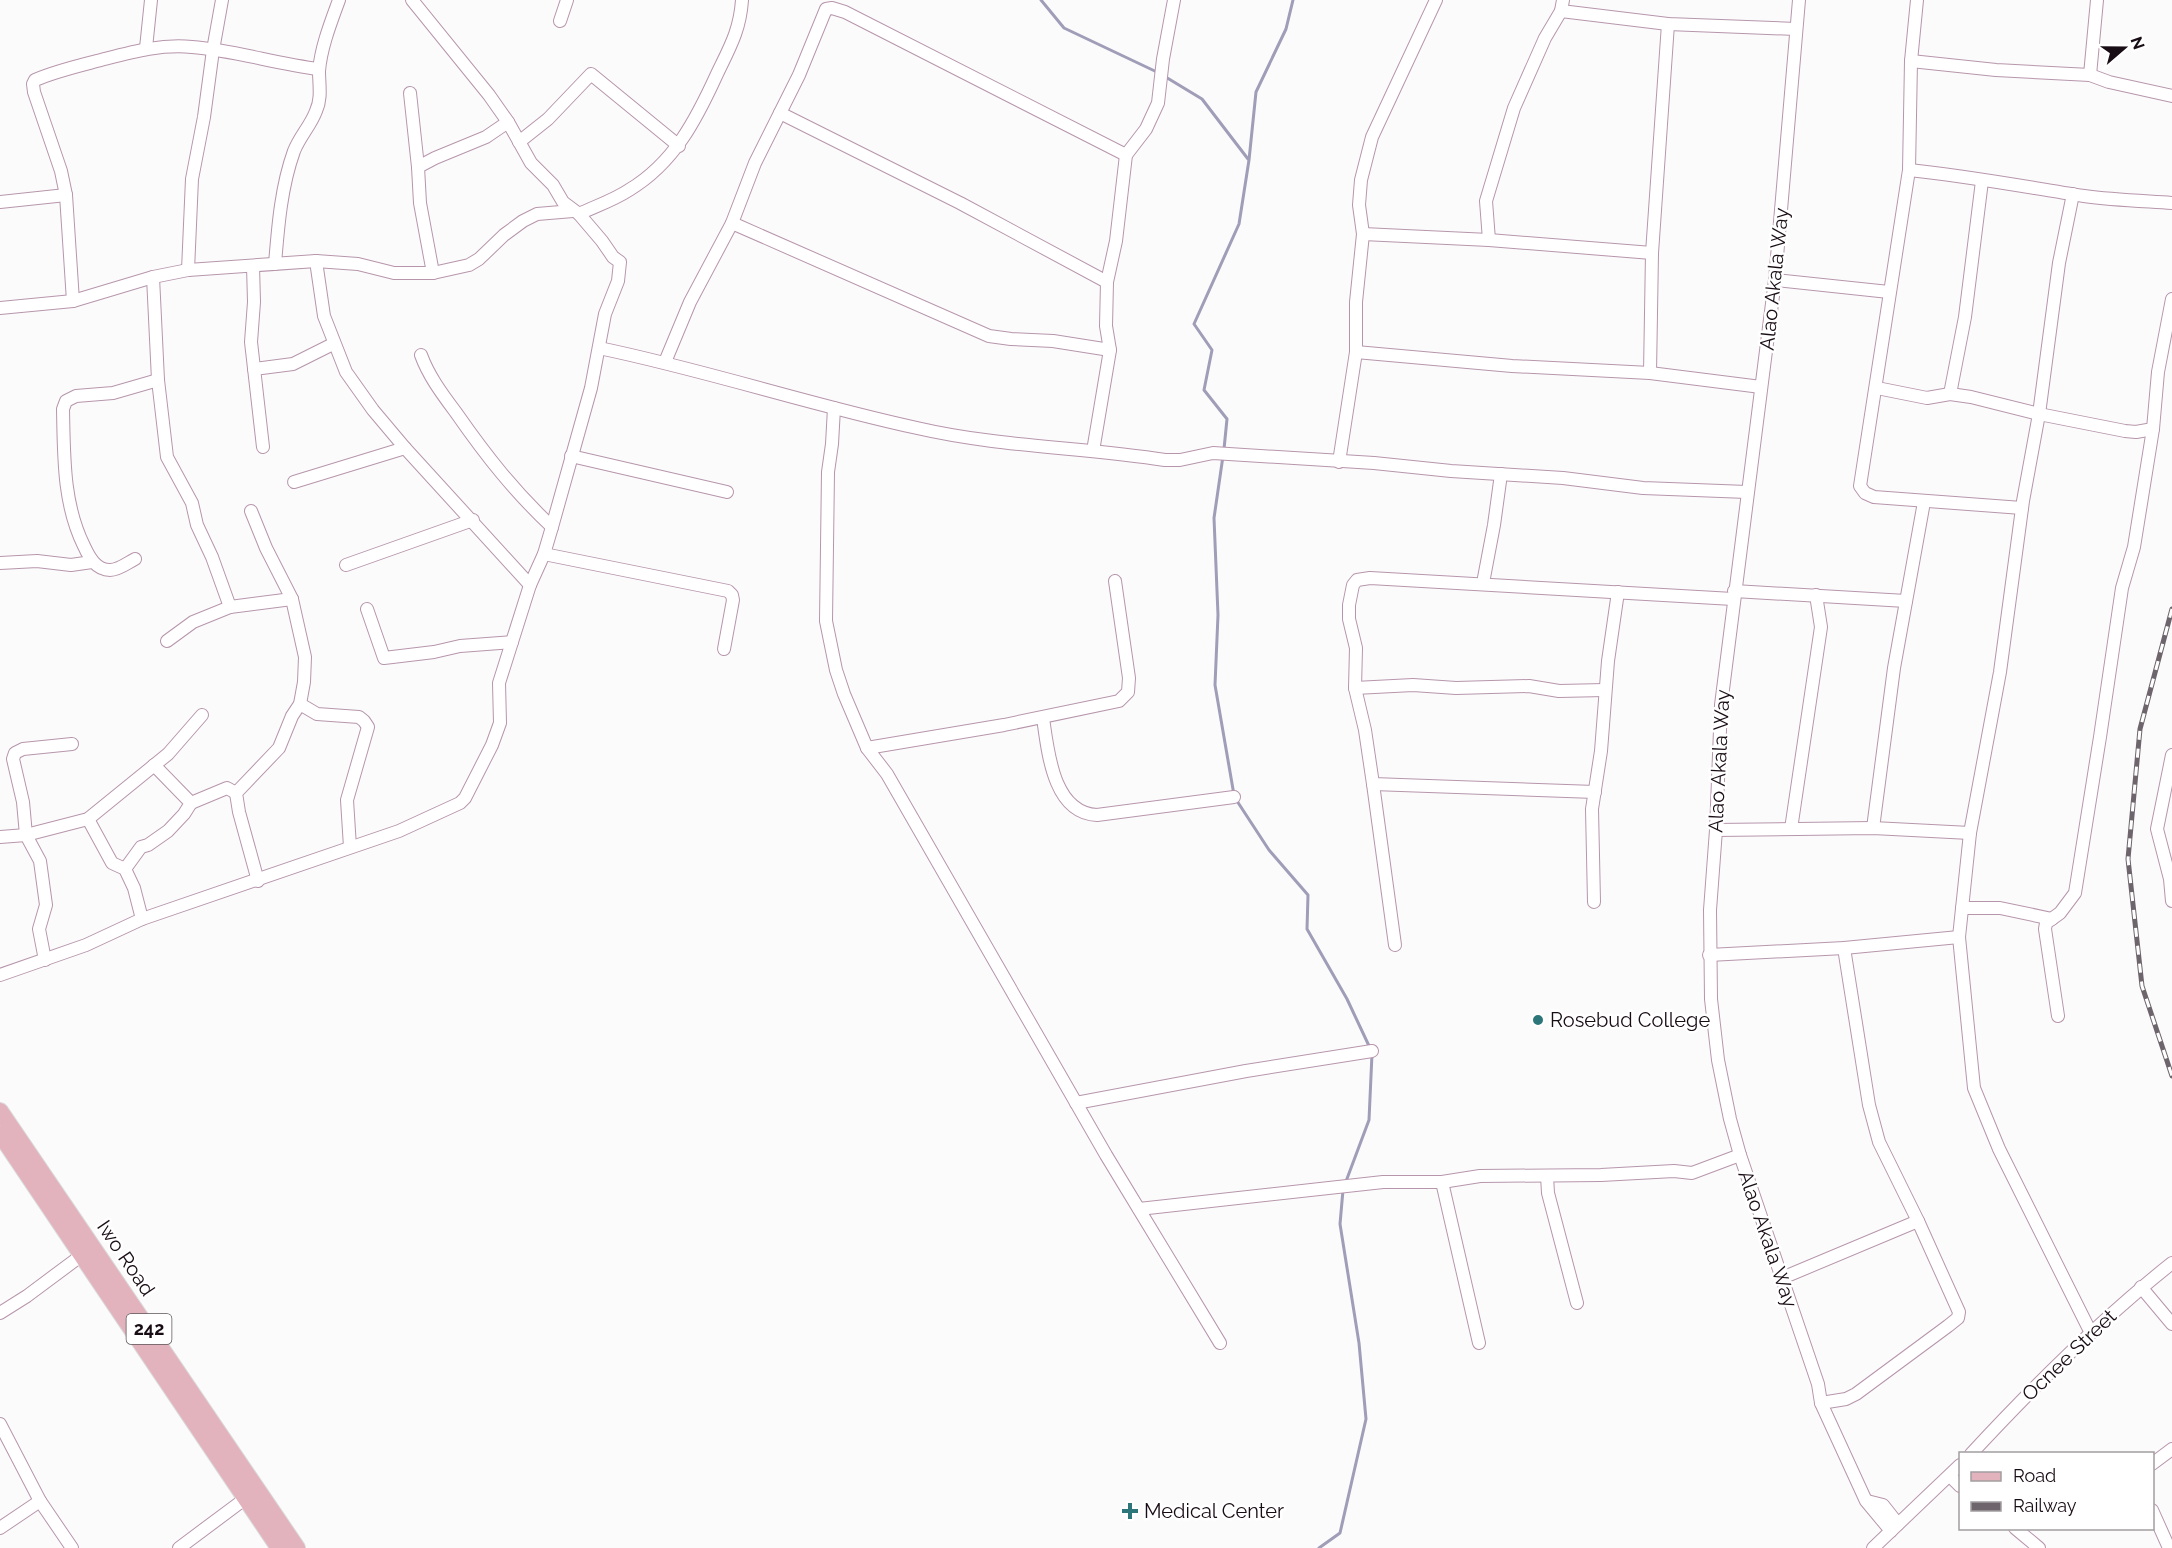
<svg xmlns="http://www.w3.org/2000/svg" width="2172" height="1548" viewBox="0 0 2172 1548" font-family="Raleway,sans-serif">
	<style>
		.lines { fill: none; stroke-linecap: round; stroke-linejoin: round }
		.stream { stroke: #9f9db7; stroke-width: 3 }
		.minor-casing { stroke: #b796ac; stroke-width: 14 }
		.major-casing { stroke: #dad8da; stroke-width: 18 }
		.minor { stroke: #fff; stroke-width: 12 }
		.major { stroke: #e3b3bd; stroke-width: 16 }
		.rail-casing { stroke: #6d656b; stroke-width: 5 }
		.rail { stroke: #fff; stroke-width: 3; stroke-dasharray: 9; stroke-linecap: butt }
		.poi-dot { fill: #2c7679; stroke: #fff; stroke-width: 2 }
		.labels { text-anchor: middle; stroke-width: 5; stroke-linejoin: round; paint-order: stroke }
		.shield { fill: #fff; stroke: #5e565b; stroke-width: 1.5 }
		.shield-label { font-size: 18px; font-weight: bold; fill: #190d15 }
		.street-label { font-size: 20px; fill: #190d15; stroke: #fff }
		.poi-label { font-size: 20px; fill: #190d15; stroke: #fff; text-anchor: start }
	</style>
	<rect width="100%" height="100%" fill="#fbfbfb"/>
	<g class="lines">
		<g class="stream">
			<path d="M1041,0L1064,28L1159,73"/>
			<path d="M1164,76L1202,99L1248,159"/>
			<path d="M1224,449L1227,419L1204,390L1212,350L1194,324L1239,224L1249,160L1256,92L1286,29L1293,0"/>
			<path d="M1223,456L1214,518L1218,615L1215,685L1234,795"/>
			<path d="M1237,801L1269,850L1308,895L1307,929L1347,999L1370,1048"/>
			<path d="M1345,1184L1369,1120L1372,1054"/>
			<path d="M1319,1548L1340,1533L1366,1419L1359,1343L1340,1224L1343,1190"/>
		</g>
		<g class="minor-casing">
			<g id="minor">
				<path d="M412,0L489,95L508,122L531,163L553,185L563,202L579,214C596,206 614,200 629,190C674,163 696,120 717,74C730,47 740,30 742,0"/>
				<path d="M1799,0L1775,280L1721,705L1716,830L1710,910L1711,999L1718,1060L1730,1119L1740,1155L1818,1384L1821,1403L1866,1501L1891,1531"/>
				<path d="M1917,0L1911,61L1909,170L1860,486L1865,493L1874,497L2022,508"/>
				<path d="M1561,11L1668,24L1796,29"/>
				<path d="M560,21L567,0"/>
				<path d="M146,48L151,0"/>
				<path d="M1911,61L1996,70L2090,75L2109,82L2172,96"/>
				<path d="M2090,75L2097,0"/>
				<path d="M410,93L418,167"/>
				<path d="M780,113L960,203L1107,282"/>
				<path d="M519,142L548,119L591,74L679,146"/>
				<path d="M1909,170C1968,176 2026,187 2084,196C2113,200 2143,201 2172,203"/>
				<path d="M0,202L66,195"/>
				<path d="M732,223L989,336L1011,339L1053,341L1110,350"/>
				<path d="M1363,234L1489,240L1652,253"/>
				<path d="M1489,240L1486,201L1514,108L1545,38L1561,11L1563,0"/>
				<path d="M316,261L324,316L346,372L373,410L405,448L530,585"/>
				<path d="M275,264C278,227 281,187 294,151C300,136 311,125 316,111C322,98 319,85 319,71C321,47 331,22 339,0"/>
				<path d="M253,266L254,302L251,342L263,447"/>
				<path d="M188,270L192,179L204,117L213,50L222,0"/>
				<path d="M433,273L420,203L418,167L435,158L486,137L508,122"/>
				<path d="M153,277L158,380L167,457L192,503L197,525L212,557L230,607"/>
				<path d="M1775,280L1889,292"/>
				<path d="M73,301L66,195L61,171L34,92L33,84L35,80C56,71 78,66 101,60C132,52 160,44 192,47C233,50 277,64 319,69"/>
				<path d="M0,308L73,301L153,277L188,270L316,261L358,264L394,273H433L469,265L479,259L504,235L523,221L537,214L573,211"/>
				<path d="M599,348C706,370 810,405 917,428C999,447 1082,447 1165,460H1180L1213,453L1374,463L1451,471L1563,478L1643,488L1747,492"/>
				<path d="M1356,352L1512,366L1650,373L1761,387"/>
				<path d="M421,355C429,377 443,395 457,414C487,457 514,491 552,527"/>
				<path d="M665,362L690,302L732,223L755,163L799,75L826,9L832,8L845,12L1126,155"/>
				<path d="M254,369L293,364L333,344"/>
				<path d="M1650,373L1652,253L1668,24"/>
				<path d="M1877,388L1927,398L1950,394L1971,397L2039,414L2059,263L2073,194"/>
				<path d="M1950,394L1965,317L1982,181"/>
				<path d="M834,408L832,444L828,472L826,621L836,670L844,694L867,748L887,774L1106,1155L1220,1343"/>
				<path d="M1093,451L1110,350L1106,326L1107,282L1116,241L1126,155L1146,129L1158,103L1163,59L1174,0"/>
				<path d="M571,456L727,492"/>
				<path d="M1339,462L1356,352V302L1363,234L1359,205L1361,180L1372,137L1436,0"/>
				<path d="M294,482L405,448"/>
				<path d="M251,511L266,548L292,599L305,657L304,682L300,704L292,716L279,748L236,793L239,812L258,881"/>
				<path d="M544,554L728,591L732,595L733,600L724,649"/>
				<path d="M135,559C127,563 119,570 110,570C96,570 89,557 84,546C63,504 64,456 63,409L66,401L76,396L113,393L158,380"/>
				<path d="M0,563L37,561L71,565L92,562"/>
				<path d="M346,565L473,520"/>
				<path d="M1483,583L1494,525L1501,474"/>
				<path d="M1734,591L1906,601"/>
				<path d="M367,609L384,658L434,652L460,646L512,642"/>
				<path d="M167,641L193,622L230,607L292,599"/>
				<path d="M1355,688L1413,685L1456,688L1529,686L1559,691L1605,690"/>
				<path d="M300,704L317,714L359,717L364,721L368,727L347,800L350,847"/>
				<path d="M1043,718C1048,752 1053,813 1097,815L1234,797"/>
				<path d="M867,748L1004,725L1119,701L1128,692L1129,678L1115,581"/>
				<path d="M2172,755L2157,829L2170,879L2172,901"/>
				<path d="M1373,784L1395,945"/>
				<path d="M1595,792L1373,784L1365,730L1355,688L1356,648L1349,619V605L1353,585L1357,580L1370,578L1733,599"/>
				<path d="M191,803L227,788L236,793"/>
				<path d="M88,819L112,863L125,869L134,888L142,919"/>
				<path d="M1873,828L1894,668L1924,502"/>
				<path d="M1791,829L1821,627L1816,595"/>
				<path d="M1716,830L1873,828L1970,833"/>
				<path d="M0,837L26,835L88,819L168,754L202,715"/>
				<path d="M125,869L141,847L148,845L168,831L184,814L191,803L154,765"/>
				<path d="M1594,902L1592,809L1601,751L1608,661L1618,592"/>
				<path d="M1962,908H2000L2052,919"/>
				<path d="M1709,955L1844,948L1959,937"/>
				<path d="M45,960L39,929L46,905L40,861L26,835L23,802L13,759L15,753L23,749L72,744"/>
				<path d="M0,975L86,945L142,919L399,831L460,803L465,798L492,745L500,723L499,683L530,585L544,554L552,527L591,388L605,314L618,281L620,262L613,257L602,241L579,214"/>
				<path d="M2058,1016L2045,929L2046,923L2060,913L2075,893L2100,737L2122,588L2134,547L2153,429L2158,372L2172,299"/>
				<path d="M1076,1103L1246,1071L1372,1051"/>
				<path d="M1547,1176L1548,1193L1577,1303"/>
				<path d="M1442,1182L1479,1343"/>
				<path d="M1139,1209L1383,1182H1442L1480,1176L1601,1175L1674,1171L1692,1173L1740,1155"/>
				<path d="M1782,1278L1918,1221"/>
				<path d="M2141,1287L2172,1324"/>
				<path d="M0,1313L27,1296L82,1255"/>
				<path d="M2091,1333L1999,1149L1974,1088L1959,937L1970,833L2000,672L2023,501L2039,414L2125,431L2136,432L2153,429"/>
				<path d="M1821,1403L1846,1399L1856,1394L1948,1326L1958,1318L1959,1312L1918,1221L1879,1142L1869,1105L1844,948"/>
				<path d="M0,1424L40,1501L72,1548"/>
				<path d="M1971,1454C2034,1386 2100,1320 2172,1263"/>
				<path d="M2152,1464L2172,1449"/>
				<path d="M1950,1476L1960,1486"/>
				<path d="M1867,1501L1883,1505L1898,1524"/>
				<path d="M2152,1510L2169,1548"/>
				<path d="M0,1528L40,1501"/>
				<path d="M2015,1528L2039,1548"/>
				<path d="M179,1548L246,1498"/>
				<path d="M1873,1548L1960,1465"/>
			</g>
		</g>
		<g class="major-casing">
			<g id="major">
				<path d="M0,1111L297,1548"/>
				<path d="M0,1134L279,1548"/>
			</g>
		</g>
		<use href="#minor" class="minor"/>
		<use href="#major" class="major"/>
		<g class="rail-casing">
			<path id="rail" d="M2172,609L2140,729L2128,859L2142,986L2172,1076"/>
		</g>
		<use href="#rail" class="rail"/>
	</g>
	<g class="poi-dot">
		<circle cx="1538" cy="1020" r="6"/>
		<path d="M1127 1502h6v6h6v6h-6v6h-6v-6h-6v-6h6z"/>
	</g>
	<g class="labels">
		<rect class="shield" x="126.5" y="1314" width="45" height="30" rx="4.5"/>
		<g class="shield-label">
			<text x="149" y="1335">242</text>
		</g>
		<g class="street-label">
			<text transform="translate(1774 279) rotate(-84)" y="7">Alao Akala Way</text>
			<text transform="translate(1719 761) rotate(-87)" y="7">Alao Akala Way</text>
			<text transform="translate(1768 1239) rotate(71)" y="7">Alao Akala Way</text>
			<text transform="translate(126 1258) rotate(56)" y="7">Iwo Road</text>
			<text transform="translate(2069 1355) rotate(-44)" y="7">Ocnee Street</text>
		</g>
		<g class="poi-label">
			<text x="1550" y="1027">Rosebud College</text>
			<text x="1144" y="1518">Medical Center</text>
		</g>
	</g>
	<rect x="1959" y="1452" width="195" height="78" fill="#ffffff" stroke="#a39ea1" stroke-width="1.5"/>
	<rect x="1971" y="1472" width="30" height="9" fill="#e3b3bd" stroke="#a39ea1" stroke-width="1.5"/>
	<text x="2013" y="1482" font-size="18" fill="#190d15">Road</text>
	<rect x="1971" y="1502" width="30" height="9" fill="#6d656b" stroke="#a39ea1" stroke-width="1.5"/>
	<text x="2013" y="1512" font-size="18" fill="#190d15">Railway</text>
	<g transform="translate(2124 48) rotate(70)" stroke="#ffffff" stroke-width="4.5" paint-order="stroke">
	<path d="M0-4.5L10 22L0 15L-10 22Z" fill="#190d15"/>
	<text y="-9" font-size="16" font-weight="bold" text-anchor="middle" fill="#190d15">N</text>
	</g>
</svg>
